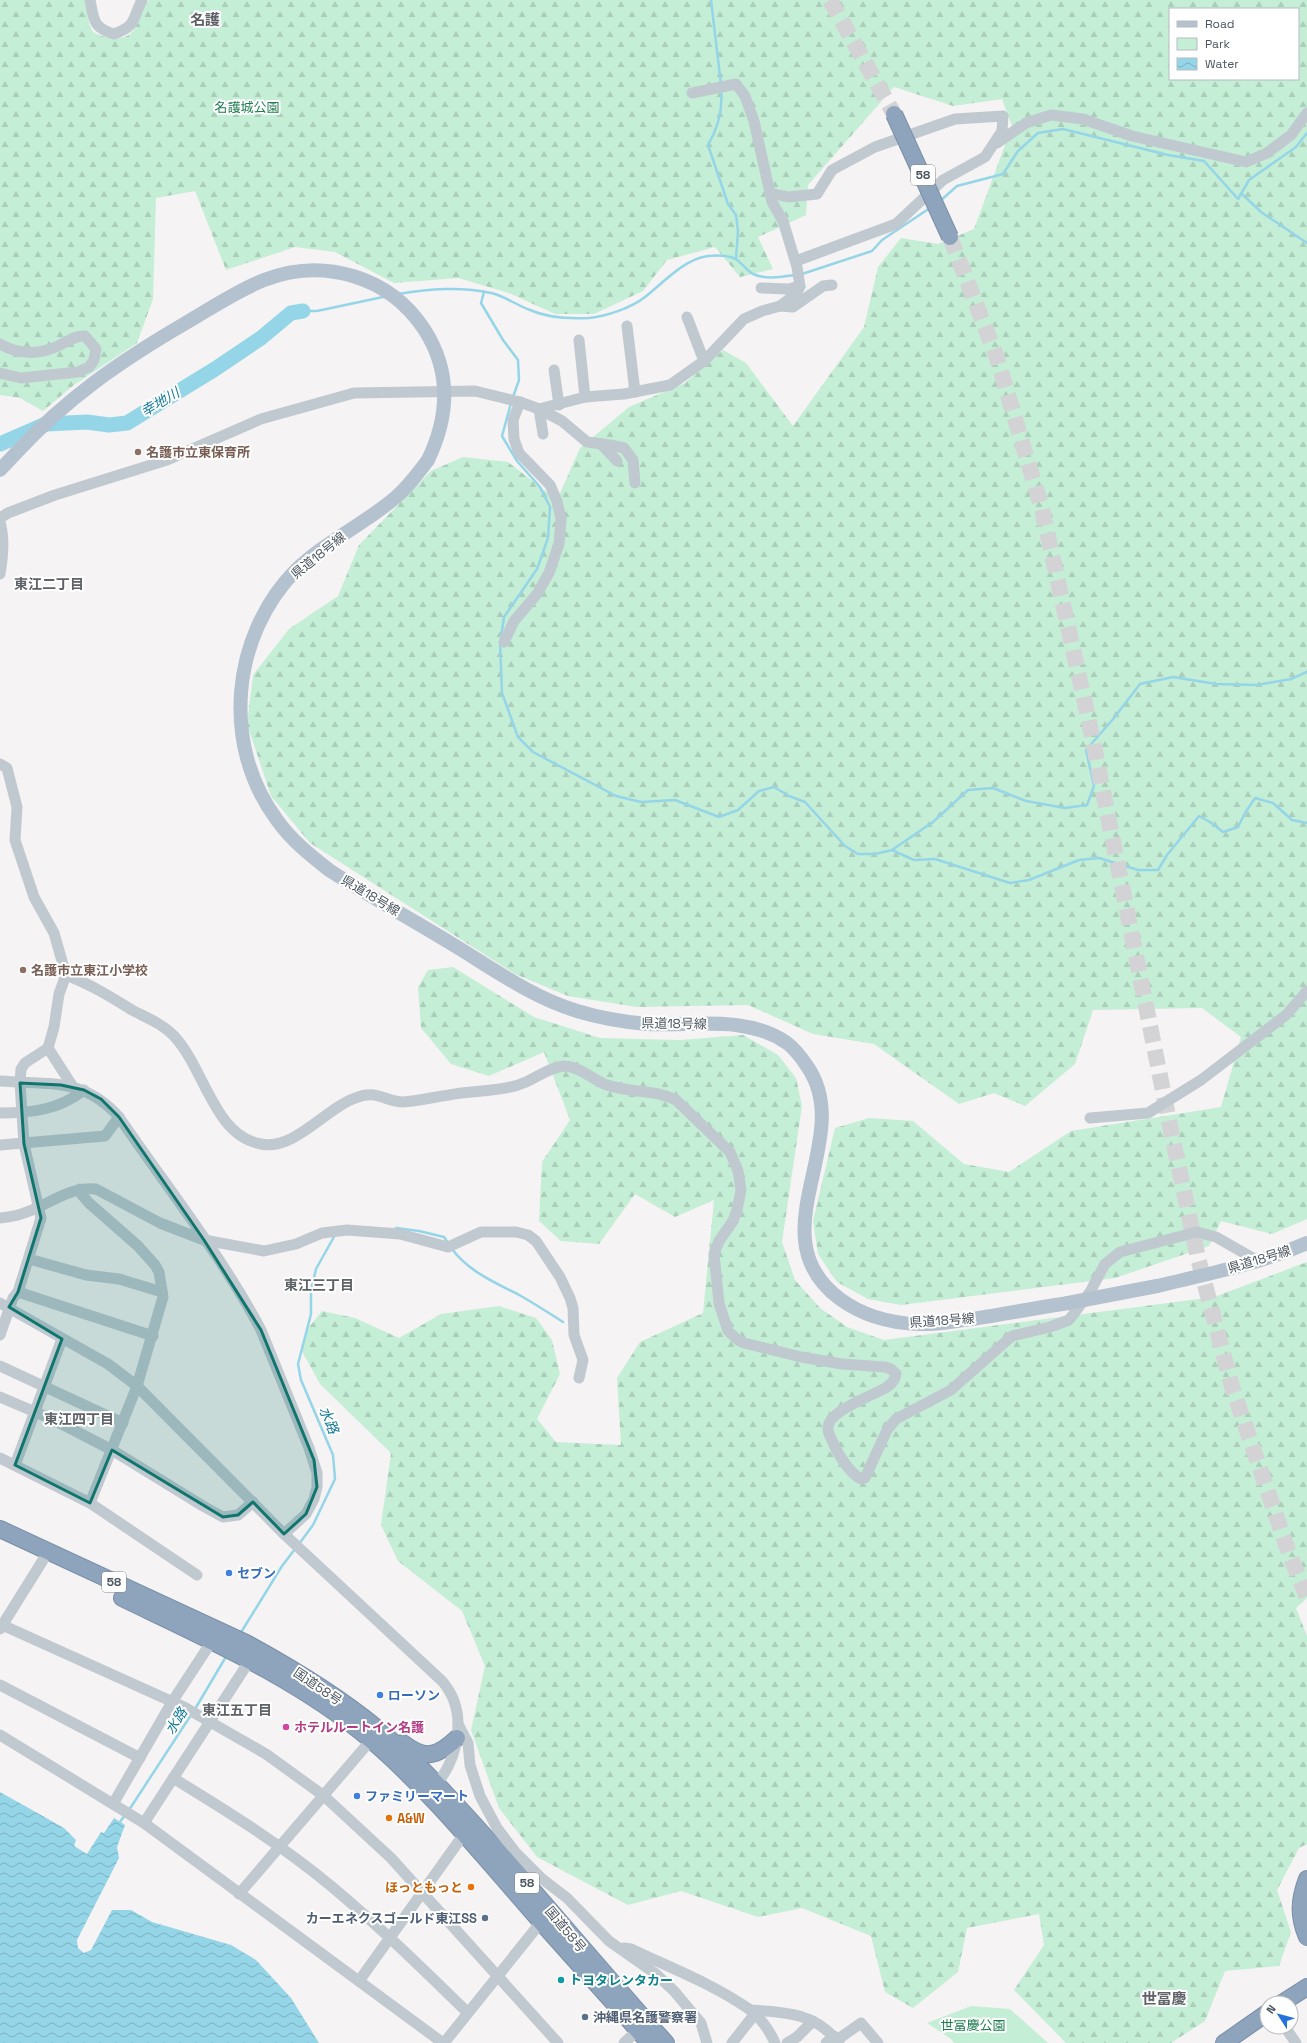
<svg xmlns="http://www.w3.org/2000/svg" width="1307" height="2043" viewBox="0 0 1307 2043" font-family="'Space Grotesk','Noto Sans JP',sans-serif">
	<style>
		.green { fill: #c5eed6 }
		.forest { fill: url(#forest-firs); fill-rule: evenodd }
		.water { fill: url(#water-waves) }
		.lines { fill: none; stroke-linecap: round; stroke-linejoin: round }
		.stream { stroke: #95d5e8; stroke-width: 2.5 }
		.river { stroke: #95d5e8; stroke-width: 15 }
		.highway-tunnel { stroke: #d3d3d5; stroke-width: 16; stroke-dasharray: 16 8; stroke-linecap: butt }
		.highway-casing { stroke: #798fa9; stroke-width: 18 }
		.minor { stroke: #c1c9d0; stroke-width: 11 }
		.major { stroke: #b4c1cf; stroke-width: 14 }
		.highway { stroke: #8ea4bd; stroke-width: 16 }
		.highway-bridge-casing { stroke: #798fa9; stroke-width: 18; stroke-linecap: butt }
		.major-bridge { stroke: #b4c1cf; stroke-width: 14 }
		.highway-bridge { stroke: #8ea4bd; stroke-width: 16 }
		.marked { fill: #0f766e; fill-opacity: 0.2; stroke: #0f766e; stroke-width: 3; stroke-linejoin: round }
		.education-dot { fill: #8d6e63; stroke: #fff; stroke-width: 1.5 }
		.shop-dot { fill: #3f7fe0; stroke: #fff; stroke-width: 1.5 }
		.hotel-dot { fill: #d1479c; stroke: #fff; stroke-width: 1.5 }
		.food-dot { fill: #e8710a; stroke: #fff; stroke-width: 1.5 }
		.service-dot { fill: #5c6f8a; stroke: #fff; stroke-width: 1.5 }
		.culture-dot { fill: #0f9aa8; stroke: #fff; stroke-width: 1.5 }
		.labels { text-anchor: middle; stroke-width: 4; stroke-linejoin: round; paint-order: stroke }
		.shield { fill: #fff; stroke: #81888f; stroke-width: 1 }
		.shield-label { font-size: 12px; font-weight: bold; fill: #4b555f }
		.park-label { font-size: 13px; fill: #1e7e50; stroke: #fff }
		.education-label { font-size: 13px; font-weight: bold; fill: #785e54; stroke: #fff; text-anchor: start }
		.street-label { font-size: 13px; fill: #4b555f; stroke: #fff }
		.shop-label { font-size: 13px; font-weight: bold; fill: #366cbe; stroke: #fff; text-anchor: start }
		.hotel-label { font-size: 13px; font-weight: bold; fill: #b23c85; stroke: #fff; text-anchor: start }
		.food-label { font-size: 13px; font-weight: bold; fill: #c56008; stroke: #fff; text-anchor: start }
		.service-label { font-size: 13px; font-weight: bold; fill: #4e5e75; stroke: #fff; text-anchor: end }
		.culture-label { font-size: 13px; font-weight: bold; fill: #0d838f; stroke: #fff; text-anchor: start }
		.water-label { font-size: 14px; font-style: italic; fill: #157b99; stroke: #fff }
		.neighbourhood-label { font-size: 14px; font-weight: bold; fill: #5f6367; stroke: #fff }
		.quarter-label { font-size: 15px; font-weight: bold; fill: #5f6367; stroke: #fff }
	</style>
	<defs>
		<pattern id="forest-firs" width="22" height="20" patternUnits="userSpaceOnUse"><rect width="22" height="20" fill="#c5eed6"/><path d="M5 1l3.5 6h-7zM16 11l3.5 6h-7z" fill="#abceba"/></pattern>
		<pattern id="water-waves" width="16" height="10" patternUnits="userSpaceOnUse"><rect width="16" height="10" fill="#95d5e8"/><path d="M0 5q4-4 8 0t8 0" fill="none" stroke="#7cb0bf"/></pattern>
	</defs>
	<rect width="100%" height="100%" fill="#f5f3f3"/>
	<path class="green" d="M971,2006L1010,2009L1048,2043H954L951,2039L927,2023Z"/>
	<g class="forest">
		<path d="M0,0H87L89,24L93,32C106,39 127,43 135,28C141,18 140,8 149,0H1307V1219L1272,1234L1221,1221L1209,1246L1115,1278L901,1305L868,1299L837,1282L818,1254L813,1221L835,1128L869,1118L913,1121L964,1164L1009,1172L1071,1131L1221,1107L1241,1037L1202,1008L1093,1010L1075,1064L1025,1106L994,1093L959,1104L874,1044L813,1034L748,1005L637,1007L568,996L515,974L310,843L271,796L247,724L253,675L289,629L338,596L359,545L431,471L463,457L508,462L557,500L580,448L629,407L685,383L723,350L746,363L793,426L864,327L878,267L901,238L938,244L974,229L1012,126L1002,99L953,106L894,87L808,185L806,215L758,237L773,269L740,277L715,247L667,260L643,291L594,314H555L509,293L458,278L394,283L335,252L295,247L226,270L195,191L156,198L153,299L137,343L74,385L43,411L20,398L0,395ZM1170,9H1298V79H1170Z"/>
		<path d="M453,967L534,1017L600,1038L680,1040L743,1035L778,1055L796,1078L802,1106L782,1242L795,1280L820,1308L847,1327L884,1340L1214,1297L1307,1262V1598L1296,1608L1307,1636V1844L1299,1848L1277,1890L1291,1932L1279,1966L1225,1971L1205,2021L1171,2043H1066L1014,1990L1044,1945L1039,1914L967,1928L958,1972L913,2008L885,1992L871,1936L802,1908L758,1917L681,1891L628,1905L537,1857L499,1808L471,1730L485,1666L462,1611L398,1561L381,1525L391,1453L320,1384L302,1351L306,1331L322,1311L355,1318L399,1338L441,1314L499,1306L536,1318L552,1340L560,1374L537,1419L556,1442L621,1445L617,1378L640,1342L703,1313L714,1200L675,1217L635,1194L599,1244L561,1241L539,1221L542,1162L570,1120L544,1052L489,1076L451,1064L421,1028L418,987L428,970Z"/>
	</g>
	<path class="water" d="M0,1792L64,1828L76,1840L74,1846L87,1854L101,1832L104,1833L114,1818L125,1825L117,1847L119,1858L77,1940L78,1948L84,1953L91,1950L112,1910H131L152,1922L231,1945L256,1960L291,1998L319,2043H0Z"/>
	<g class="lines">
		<g class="stream">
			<path d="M711,0L721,85"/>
			<path d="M721,90C723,110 718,128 708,145L728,204L736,215L738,231L736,259"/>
			<path d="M1241,193L1261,212L1307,243"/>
			<path d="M939,202L957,186L1003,174L1018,151L1038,133L1063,129L1168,155L1204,161L1238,199L1249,180L1296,147L1307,133"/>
			<path d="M802,274L872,251L882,240L930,208"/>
			<path d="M484,292L481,303L503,340L518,360L519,380L513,397"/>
			<path d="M398,294C429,289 460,286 491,293C505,296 516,305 530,310C548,318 569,319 589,318C607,316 631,308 645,297C663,283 684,259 708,256C715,255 731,255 737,260C743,264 747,271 753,274C766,280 781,277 795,275"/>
			<path d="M303,311H317L383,297"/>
			<path d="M501,638L504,617L537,569L548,538L550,507L540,487L517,461L502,436L511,403"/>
			<path d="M500,643L502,693L518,737L533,752L616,796L641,802L675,800L719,817L738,810L759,791L774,787L789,796L805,802L845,846L858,854H875L892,850L914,860L935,859L1010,883L1029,880L1079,860L1099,858L1138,870H1158L1167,855L1199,816L1210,822L1223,832L1238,827L1245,813L1255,798L1273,803L1292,820L1307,823"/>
			<path d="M892,850L933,822L968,790L993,788L1026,801L1065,808L1087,805L1094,786L1086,750L1114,718L1140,684L1173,677L1216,684L1257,685L1291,679L1307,672"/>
			<path d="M396,1228L419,1231L444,1237L448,1243"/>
			<path d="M452,1249C469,1272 496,1283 521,1296C535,1304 549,1313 563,1322"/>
			<path d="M299,1544L313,1525L335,1479L333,1455L301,1380L298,1364L311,1314V1290L316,1269L335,1235"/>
			<path d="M240,1634L282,1566L295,1549"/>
			<path d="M195,1709L227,1655"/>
			<path d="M129,1810L191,1715"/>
			<path d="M120,1822L125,1815"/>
		</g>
		<path class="river" d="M0,444L46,424L87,422L109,425L127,423L215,369L261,338L291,313L303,311"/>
		<g class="highway-tunnel">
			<path d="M830,0L894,114"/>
			<path d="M950,237L996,355L1042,509L1091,731L1170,1126L1198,1258L1232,1387L1290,1556L1307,1597"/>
		</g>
		<g class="highway-casing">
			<g id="highway">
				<path d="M0,1529L246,1643C292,1668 337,1695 378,1729C425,1768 466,1815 507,1861C560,1921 612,1983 666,2043"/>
				<path d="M122,1598C207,1639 299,1679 372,1741C429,1790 478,1850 528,1907C568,1953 609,1997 649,2043"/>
				<path d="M403,1743C425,1760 437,1757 457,1738"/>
				<path d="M1307,1879C1299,1900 1298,1916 1307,1937"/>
				<path d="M1282,2003L1307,1987"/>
				<path d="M1224,2043L1267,2013"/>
			</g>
		</g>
		<g class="minor">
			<path d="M90,0C94,20 93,28 114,34C137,26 132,19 142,0"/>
			<path d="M997,143L1026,123L1051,115L1083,119L1132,136L1246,162L1267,153L1291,135L1307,113"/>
			<path d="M770,193L788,197L817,194L832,170L875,147L955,119L1003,116L1002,131L985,157L943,180L896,224L796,261"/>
			<path d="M761,288L788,289L800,286"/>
			<path d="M780,306L793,307L823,286L832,285"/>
			<path d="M687,317L704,361"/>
			<path d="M627,326L635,392"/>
			<path d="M579,340L585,397"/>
			<path d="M0,344C18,355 41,355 60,345C68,341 76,335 85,336L96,349L94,360L89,367L78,372L21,378L0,373"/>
			<path d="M554,370L559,405"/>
			<path d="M539,409L562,421L587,442L610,445L624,448L633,460L635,483"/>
			<path d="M539,409L543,434"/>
			<path d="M601,444L617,461"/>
			<path d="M0,518L8,513L55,495L167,460L261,419L354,393L475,391L520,402L539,409L585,397L624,394L670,385L704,361L744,319L762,311L780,306L797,293L800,286L797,267L783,221L772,202L754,121L745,96L736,84L692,93"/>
			<path d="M0,522C5,539 3,557 0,574"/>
			<path d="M504,642L514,621L537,594L549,573L559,544L561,519L557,501L550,485L519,453L514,439L513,420L520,402"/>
			<path d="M0,764L7,768L17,807L15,840L34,897L54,933L66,975L59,994L54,1027L48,1048L25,1063L21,1069L20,1083L24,1144L41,1218L18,1292L13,1298L0,1335"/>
			<path d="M66,975C90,984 111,997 132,1010C147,1018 163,1024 174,1036C205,1069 214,1136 261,1144C295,1151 326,1107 358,1097C378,1090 386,1102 403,1102C418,1101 434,1097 449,1095C463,1092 477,1092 491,1090C503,1089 515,1087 526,1082C537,1077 553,1066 565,1066C581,1067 593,1080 607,1085C630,1093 654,1089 676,1100L730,1152L738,1171L741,1190L737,1210L733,1221L719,1241L714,1254L719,1303L728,1331L738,1340L744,1343L801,1357L842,1364L885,1367L891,1369L896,1374L895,1378C893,1382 890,1385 887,1387C875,1395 826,1411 828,1429C828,1435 834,1443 836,1449C842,1460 850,1473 861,1479L865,1478L887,1430L896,1419L951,1390L1012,1336L1050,1327L1069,1320L1090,1292L1105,1264L1120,1252L1197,1232L1216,1237L1258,1261"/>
			<path d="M48,1048L73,1087"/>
			<path d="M0,1081C49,1085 83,1077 119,1117C166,1186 222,1256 261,1330L309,1448L317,1473V1487L314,1499L306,1514L284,1534"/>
			<path d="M0,1113C31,1113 59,1110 84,1090"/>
			<path d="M1090,1118L1148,1113L1201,1080L1286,1015L1307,991"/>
			<path d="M0,1145L105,1136L119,1117"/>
			<path d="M80,1189L82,1195L89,1203L138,1246L155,1265L159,1272L163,1297L137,1386L90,1503"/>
			<path d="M0,1218C8,1217 17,1216 24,1213C49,1205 69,1186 96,1189L160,1223L204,1240L264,1251L296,1244L322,1233L347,1230L400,1234L448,1247L481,1232H516L528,1235L536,1241L560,1277L570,1298L573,1308L574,1335L583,1360L579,1378"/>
			<path d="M29,1259L86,1275L119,1279L162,1292"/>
			<path d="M18,1292L153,1336"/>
			<path d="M0,1303L108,1364L137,1386L284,1534L442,1681C469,1712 459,1760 433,1788"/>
			<path d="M0,1366L123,1423"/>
			<path d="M0,1397L54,1420L112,1450L203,1506L223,1517L238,1515L253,1502"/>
			<path d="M0,1458L90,1503L197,1575"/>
			<path d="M15,1465L62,1339"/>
			<path d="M0,1624L184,1707L266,1754L324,1796L391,1858L558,2043"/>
			<path d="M0,1629L43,1560"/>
			<path d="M0,1685L140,1758"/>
			<path d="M458,1724L468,1743L470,1765L480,1796L497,1828L516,1853L541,1878L567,1898L609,1941L656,1974L674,1991L701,2023L707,2043"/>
			<path d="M0,1735L144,1823L443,2043"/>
			<path d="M173,1778C227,1811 282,1845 331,1886C379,1926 423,1969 467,2012"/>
			<path d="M113,1804L172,1702L212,1641"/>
			<path d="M144,1823L250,1660"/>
			<path d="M239,1894L371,1740"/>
			<path d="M624,1948L631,1949C671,1968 713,1984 749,2009C760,2017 770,2031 775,2043"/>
			<path d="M359,1981L464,1834"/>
			<path d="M750,2010C785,2012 816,2013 839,2043"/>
			<path d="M1285,2027L1296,2043"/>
			<path d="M837,2040L861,2023L878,2043"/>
			<path d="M444,2043L541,1922"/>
			<path d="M624,2043L638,2030"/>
			<path d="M732,2043L754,2015"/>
			<path d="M787,2043L797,2037L813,2021"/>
			<path d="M826,2043L834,2036"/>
		</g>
		<g class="major">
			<path d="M428,460C418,473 409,486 396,497C365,524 326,541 296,570C231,636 221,745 277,820C291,840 310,855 329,870C369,896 411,919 452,944C492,968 531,997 577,1011C600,1018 624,1022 647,1024C693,1026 747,1015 787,1043C795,1049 801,1057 807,1066C858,1139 754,1235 840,1299C862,1315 890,1323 917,1324C935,1325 954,1321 972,1319C1004,1314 1036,1308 1068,1303"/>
			<path d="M0,470L16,453"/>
			<path d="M1157,1286C1207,1274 1259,1264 1307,1243"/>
		</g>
		<use href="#highway" class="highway"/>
		<g class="highway-bridge-casing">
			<path id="highway-bridge" d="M894,114L950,237"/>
		</g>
		<g class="major-bridge">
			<path d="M16,453C67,398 119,362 184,324C210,309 236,291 264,280C323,257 389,276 424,329C452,372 449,416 428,460"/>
			<path d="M1068,1303L1157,1286"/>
		</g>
		<use href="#highway-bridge" class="highway-bridge"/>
	</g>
	<path class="marked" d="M20,1083L61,1085L84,1090L101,1099L119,1117L204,1240L261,1330L314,1460L317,1487L306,1514L284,1534L253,1502L238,1515L223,1517L112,1450L90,1503L15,1465L62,1339L9,1307L18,1292L41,1218L24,1144Z"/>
	<g class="education-dot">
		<circle cx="138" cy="452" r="4"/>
		<circle cx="23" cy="970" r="4"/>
	</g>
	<g class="shop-dot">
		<circle cx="229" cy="1573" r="4"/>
		<circle cx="380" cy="1695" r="4"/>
		<circle cx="357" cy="1796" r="4"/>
	</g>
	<circle class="hotel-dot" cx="286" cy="1727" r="4"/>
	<g class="food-dot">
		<circle cx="389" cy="1818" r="4"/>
		<circle cx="471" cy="1887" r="4"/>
	</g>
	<g class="service-dot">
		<circle cx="485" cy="1918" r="4"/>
		<circle cx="585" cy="2017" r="4"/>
	</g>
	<circle class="culture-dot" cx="561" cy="1980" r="4"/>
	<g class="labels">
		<g class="shield">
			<rect x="911" y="165" width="24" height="20" rx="3"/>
			<rect x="102" y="1572" width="24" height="20" rx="3"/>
			<rect x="515" y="1873" width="24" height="20" rx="3"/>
		</g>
		<g class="shield-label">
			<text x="923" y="179">58</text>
			<text x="114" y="1586">58</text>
			<text x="527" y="1887">58</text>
		</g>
		<g class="park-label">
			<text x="247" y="112">名護城公園</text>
			<text x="973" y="2030">世冨慶公園</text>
		</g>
		<g class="education-label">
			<text x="146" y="457">名護市立東保育所</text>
			<text x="31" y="975">名護市立東江小学校</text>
		</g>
		<g class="street-label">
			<text transform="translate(318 555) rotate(-39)" y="5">県道18号線</text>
			<text transform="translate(371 895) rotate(31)" y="5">県道18号線</text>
			<text transform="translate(674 1023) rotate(1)" y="5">県道18号線</text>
			<text transform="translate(1259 1259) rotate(-17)" y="5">県道18号線</text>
			<text transform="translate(942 1320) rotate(-4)" y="5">県道18号線</text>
			<text transform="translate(318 1686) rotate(34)" y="5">国道58号</text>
			<text transform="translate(566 1929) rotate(50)" y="5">国道58号</text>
		</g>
		<g class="shop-label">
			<text x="237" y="1578">セブン</text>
			<text x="388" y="1700">ローソン</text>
			<text x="365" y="1801">ファミリーマート</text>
		</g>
		<g class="hotel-label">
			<text x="294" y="1732">ホテルルートイン名護</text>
		</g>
		<g class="food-label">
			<text x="397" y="1823">A&amp;W</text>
			<text x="463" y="1892" text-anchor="end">ほっともっと</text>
		</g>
		<g class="service-label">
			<text x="477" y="1923">カーエネクスゴールド東江SS</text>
			<text x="593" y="2022" text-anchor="start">沖縄県名護警察署</text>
		</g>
		<g class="culture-label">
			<text x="569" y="1985">トヨタレンタカー</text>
		</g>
		<g class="water-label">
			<text transform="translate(160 402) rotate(-31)" y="5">幸地川</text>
			<text transform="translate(329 1420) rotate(67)" y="5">水路</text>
			<text transform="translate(176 1721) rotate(-58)" y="5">水路</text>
		</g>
		<g class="neighbourhood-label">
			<text x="49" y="589">東江二丁目</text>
			<text x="319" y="1290">東江三丁目</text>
			<text x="79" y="1424">東江四丁目</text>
			<text x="237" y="1715">東江五丁目</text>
		</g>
		<g class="quarter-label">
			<text x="205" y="25">名護</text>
			<text x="1164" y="2004">世冨慶</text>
		</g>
	</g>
	<rect x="1169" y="8" width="130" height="72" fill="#ffffff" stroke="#b7bbbf"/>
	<rect x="1177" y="21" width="20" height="6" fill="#b4c1cf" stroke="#b7bbbf"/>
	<text x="1205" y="28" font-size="12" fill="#4b555f">Road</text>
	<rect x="1177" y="38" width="20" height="12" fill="#c5eed6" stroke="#b7bbbf"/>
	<text x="1205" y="48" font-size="12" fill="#4b555f">Park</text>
	<rect x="1177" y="58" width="20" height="12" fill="url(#water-waves)" stroke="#b7bbbf"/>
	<text x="1205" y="68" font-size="12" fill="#4b555f">Water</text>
	<g transform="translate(1279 2015) rotate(306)"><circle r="19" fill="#ffffff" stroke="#b7bbbf"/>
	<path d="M0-3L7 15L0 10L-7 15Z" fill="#2672db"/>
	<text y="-6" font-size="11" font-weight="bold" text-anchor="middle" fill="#4b555f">N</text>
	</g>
</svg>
